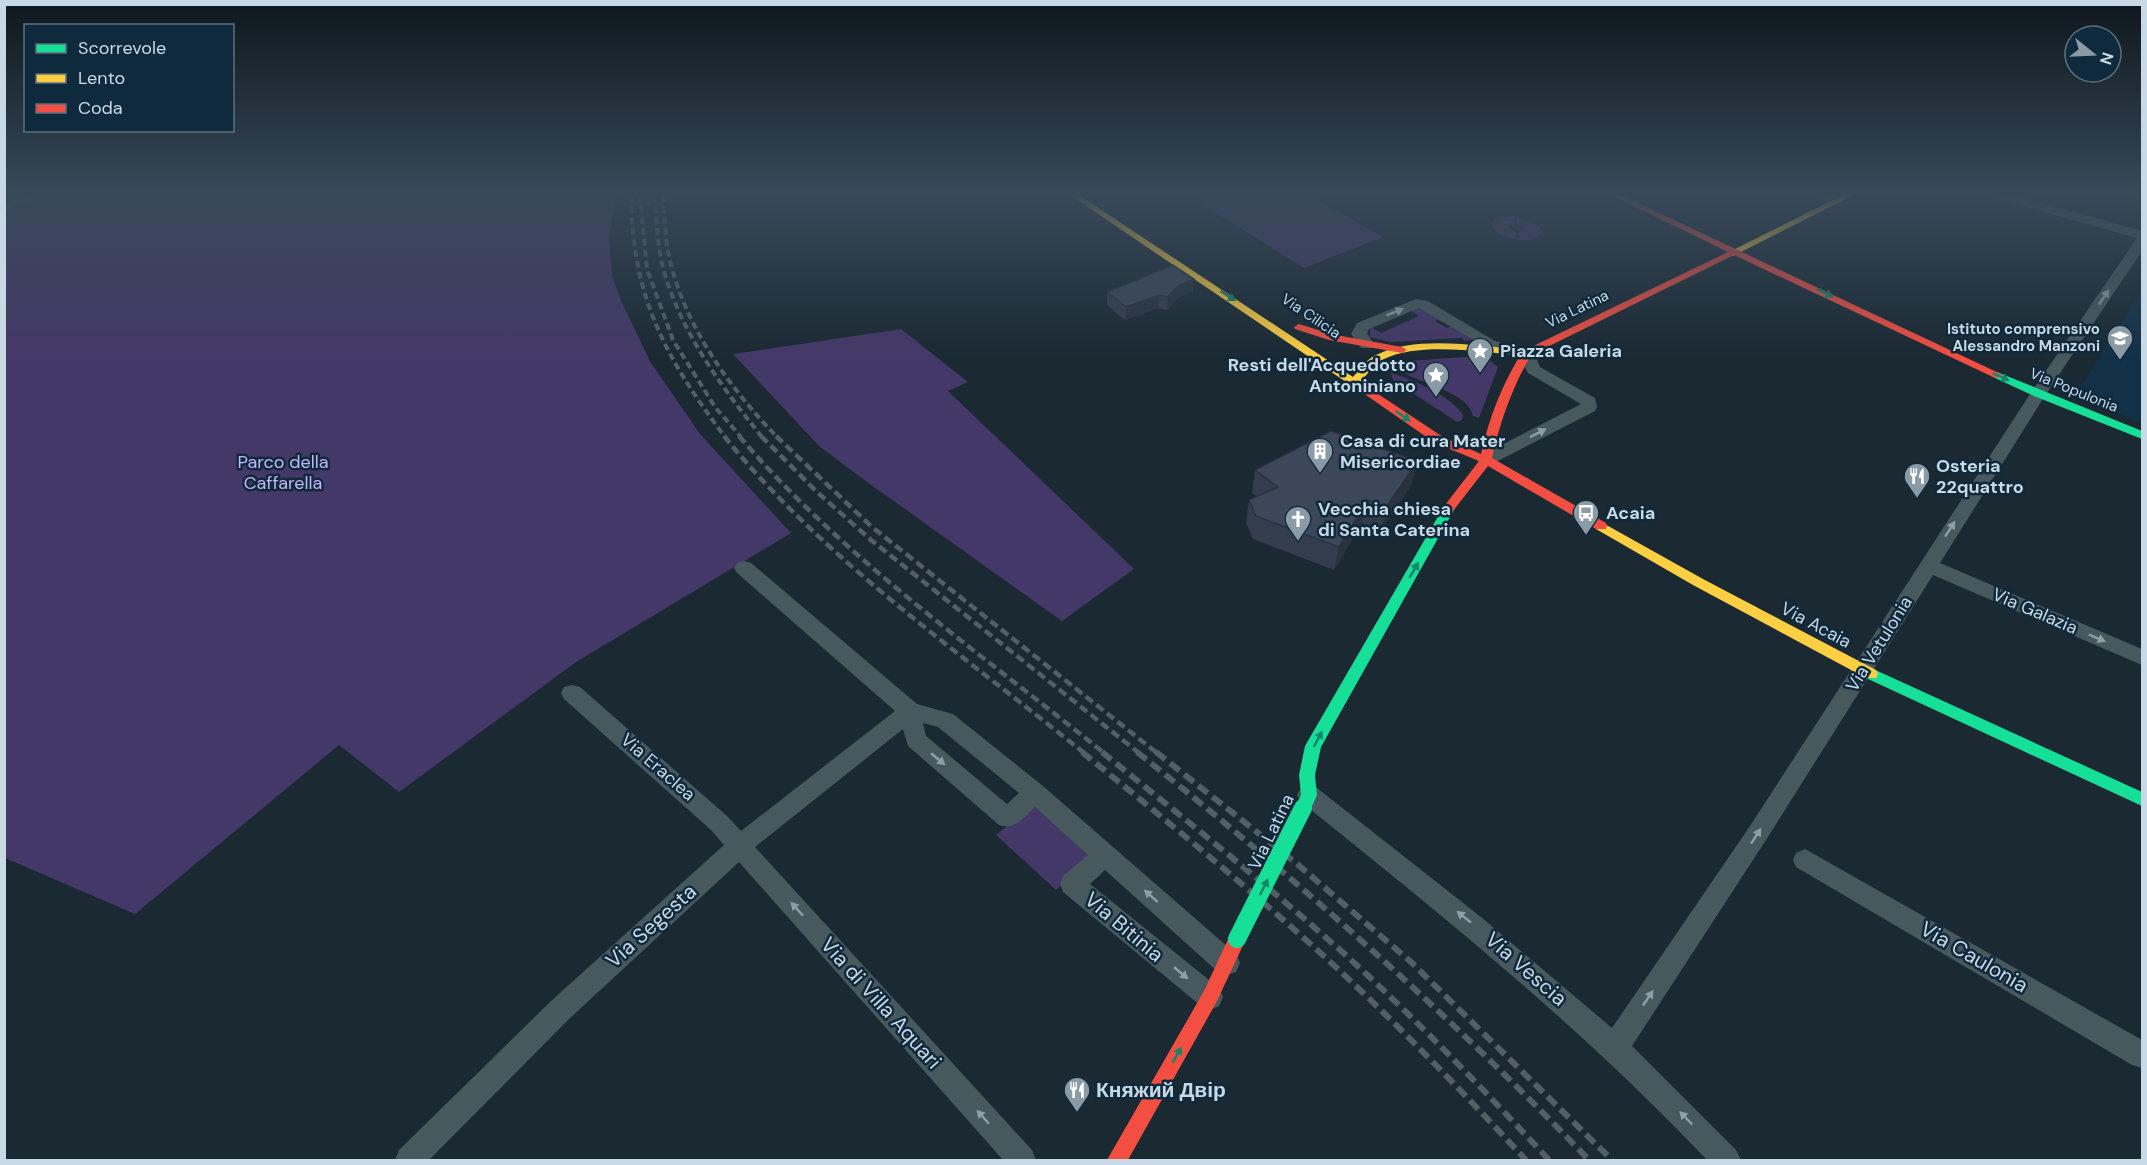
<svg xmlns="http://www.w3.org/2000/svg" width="2147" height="1165" viewBox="0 0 2147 1165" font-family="'DM Sans',sans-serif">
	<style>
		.built { fill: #123148 }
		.green { fill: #443868 }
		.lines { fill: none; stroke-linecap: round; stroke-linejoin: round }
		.stream { stroke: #277370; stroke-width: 6 }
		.street { fill: #47595d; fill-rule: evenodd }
		.fast { fill: #16e098; fill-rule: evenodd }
		.slow { fill: #ffcf43; fill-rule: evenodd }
		.jam { fill: #f24e42; fill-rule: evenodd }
		.rail-far2 { stroke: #526066; stroke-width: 4; stroke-dasharray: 7 4; stroke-linecap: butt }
		.rail-far1 { stroke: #526066; stroke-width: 4.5; stroke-dasharray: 9 4.5; stroke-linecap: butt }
		.rail { stroke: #526066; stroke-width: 6; stroke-dasharray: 12 6; stroke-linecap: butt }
		.fast-bridge { stroke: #16e098; stroke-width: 18 }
		.wall { fill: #343d4d }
		.shaded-wall { fill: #2a323e }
		.building { fill: #3c4759; stroke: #2a323e; stroke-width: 1.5 }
		.oneway { fill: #13856a }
		.oneway2 { fill: #8e9fa7 }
		.labels { text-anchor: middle; stroke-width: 5; stroke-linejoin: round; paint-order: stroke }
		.far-street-label { font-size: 15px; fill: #c8d8e4; stroke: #102a3d }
		.far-poi-label { font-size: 15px; font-weight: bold; fill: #c8d8e4; stroke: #102a3d; text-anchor: end }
		.poi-label { font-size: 18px; font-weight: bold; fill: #c8d8e4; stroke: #102a3d; text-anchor: start }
		.park-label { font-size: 18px; fill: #c6b4f8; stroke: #102a3d }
		.street-label { font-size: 18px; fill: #c8d8e4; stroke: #102a3d }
		.near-street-label { font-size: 21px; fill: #c8d8e4; stroke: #102a3d }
		.near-poi-label { font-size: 21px; font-weight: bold; fill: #c8d8e4; stroke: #102a3d; text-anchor: start }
	</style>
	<rect width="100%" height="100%" fill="#1a2932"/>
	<path class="built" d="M2142,290V423L2074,397Z"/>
	<g class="green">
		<path d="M4,195H616L609,236L612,276L622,303L651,363L700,434L791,533L576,662L399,792L339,745L135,914L5,858Z"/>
		<path d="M1214,195H1309L1383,237L1304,268L1197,201Z"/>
		<path d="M1514,216L1515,224L1507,227L1516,232L1518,240C1507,238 1495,235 1491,225L1495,219Z"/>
		<path d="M1516,217L1536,223L1542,231L1540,235L1530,240H1519L1518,232L1526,229L1517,224Z"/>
		<path d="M1419,308L1439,319L1435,321L1447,328L1451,326L1472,339L1471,340L1464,341L1462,338L1391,342L1369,337L1371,327L1381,333L1419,316L1410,310Z"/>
		<path d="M901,329L968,382L948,391L1134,569L1062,621L867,482L819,446L733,354Z"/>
		<path d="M1478,356L1487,358L1498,367L1479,418L1473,416C1469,390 1409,382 1392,365L1393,362Z"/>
		<path d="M1391,373C1412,379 1451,396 1463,415L1462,420L1457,422L1393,380Z"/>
		<path d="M1033,805L1092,857L1056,890L996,835Z"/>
	</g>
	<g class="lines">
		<path class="stream" d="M4,208L39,195"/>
		<g class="street">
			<path d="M1813,195H1831L1843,201L1836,205Z"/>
			<path d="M1993,195H2013L2142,231V251L2046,394L1940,563L2142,649V665L1933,575L1766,840L1632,1046L1736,1150L1741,1160H1707C1582,1028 1442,915 1301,802L1297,795L1301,788L1309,785L1317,788L1481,917L1612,1028L1750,826L2030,394L2137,238L1995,198Z"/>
			<path d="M1416,299L1428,301L1495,341L1533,350L1540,367L1595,398L1597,407L1595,411L1492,464H1480L1477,460L1480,456L1581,404L1528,373L1519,356L1485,347L1419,308L1369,329L1367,334L1375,345L1373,348H1361L1351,334L1357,323Z"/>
			<path d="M744,561L751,563L917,704L953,714L1043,786L1236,954L1240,963L1236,972L1227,975L1218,972L1105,870L1090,884L1219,988L1223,997L1219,1006L1210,1010L1201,1006L1063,892L1060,884L1063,876L1088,855L1035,807C1024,817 1015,831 999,825L908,746L903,729L755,847L1032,1150L1036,1160H1003L739,862L569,1019L429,1160H395L399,1150L551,1001L724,845L711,830L564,699L561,693L564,687L572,685L580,687L727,816L741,831L895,711L737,573L734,568L737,563ZM923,723L938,727L1019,793L1007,804L926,736Z"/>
			<path d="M1805,849L2142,1040V1068L2132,1065L1796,867L1793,860L1796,853Z"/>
		</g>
		<g class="fast">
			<path d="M1997,372L2142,431V439L2034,396L1993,377L1991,375Z"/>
			<path d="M1449,504L1455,508L1321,747L1315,775L1317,795L1309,813L1303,815L1297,813L1295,808L1301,795L1299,775L1305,746L1443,508Z"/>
			<path d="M1871,668L2142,792V806L1866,678L1864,674L1866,670Z"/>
		</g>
		<g class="slow">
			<path d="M1070,195H1079L1353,377C1360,369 1367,359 1376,355C1418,334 1482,347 1527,350L1532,353L1527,356C1486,353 1422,341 1384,359C1374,364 1367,374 1361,382L1365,386L1363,388H1355Z"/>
			<path d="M1843,195H1854L1733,256L1725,254Z"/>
			<path d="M1601,522L1703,579L1876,670L1878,674L1876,678H1866L1693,585L1596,529L1595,526Z"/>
		</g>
		<g class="jam">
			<path d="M1611,195H1621L2003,375L1997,378L1993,377L1734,255L1531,355C1512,388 1500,422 1492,458L1606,523L1607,526L1606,529H1596L1488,466L1453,511H1445L1443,508L1445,505L1479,461L1435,443L1353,386L1359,383L1363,384L1443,437L1481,454C1489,417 1503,382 1523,351L1728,252Z"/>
			<path d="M1299,324L1331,334L1402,347L1407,350L1402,353L1329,340L1295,329L1294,327Z"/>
			<path d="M1237,931L1243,933L1246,939L1216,1003L1128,1160H1107L1204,991L1231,933Z"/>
		</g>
		<g class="rail-far2">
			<path d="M631,195C632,297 665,357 725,437"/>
			<path d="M640,195L647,269L673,340L715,407L741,437"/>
			<path d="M654,195C657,217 657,242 662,264C679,330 720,385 762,437"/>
			<path d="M663,195C664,212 665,229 667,245C679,319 727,385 777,437"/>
		</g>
		<g class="rail-far1">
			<path d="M724,436C823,559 962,654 1084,753"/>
			<path d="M739,436C842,557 980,653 1104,753"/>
			<path d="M761,436L817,492L871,540L1139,753"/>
			<path d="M776,436L872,527L1157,753"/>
		</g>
		<g class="rail">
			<path d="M1082,752C1161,816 1239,880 1315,948C1389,1015 1458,1087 1526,1160"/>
			<path d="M1102,752C1186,820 1270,887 1350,959C1420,1023 1485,1091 1549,1160"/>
			<path d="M1137,752C1297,879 1448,1013 1589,1160"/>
			<path d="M1156,752L1296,863L1411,962L1612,1160"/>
		</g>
		<path class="fast-bridge" d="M1237,939L1303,808"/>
	</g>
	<g class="wall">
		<path d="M1107,292H1193L1177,298L1167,310L1158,308L1125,320L1107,305Z"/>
		<path d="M1418,461L1412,484L1381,530L1362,523L1334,570L1253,539L1246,523L1249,500L1257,497L1252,493L1255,470Z"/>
	</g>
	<g class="shaded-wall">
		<path d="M1194,279L1193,292L1177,298L1167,310L1168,297L1178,286Z"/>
		<path d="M1159,295L1158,308L1125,320L1126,307Z"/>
		<path d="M1418,461L1412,484L1381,530L1386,507Z"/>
		<path d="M1368,500L1362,523L1334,570L1339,547Z"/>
	</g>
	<g class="building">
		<path d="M1173,265L1194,279L1178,286L1168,297L1159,295L1126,307L1107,292Z"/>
		<path d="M1331,431L1418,461L1386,507L1368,500L1339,547L1256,516L1249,500L1278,487L1255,470Z"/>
	</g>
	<defs><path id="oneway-solid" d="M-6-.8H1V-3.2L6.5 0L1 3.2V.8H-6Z" transform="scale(1.5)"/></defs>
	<g class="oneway">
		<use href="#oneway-solid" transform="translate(1825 293) rotate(25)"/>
		<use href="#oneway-solid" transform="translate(1228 296) rotate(33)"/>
		<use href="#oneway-solid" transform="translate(2001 377) rotate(25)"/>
		<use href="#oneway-solid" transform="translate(1403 416) rotate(34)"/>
		<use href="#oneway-solid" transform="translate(1414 570) rotate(-60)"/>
		<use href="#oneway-solid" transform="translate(1318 739) rotate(-62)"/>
		<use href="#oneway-solid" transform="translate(1264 887) rotate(-63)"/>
		<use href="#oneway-solid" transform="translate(1177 1055) rotate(-60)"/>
	</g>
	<g class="oneway2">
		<use href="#oneway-solid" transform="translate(2104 297) rotate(-56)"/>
		<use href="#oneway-solid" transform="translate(1395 312) rotate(-22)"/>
		<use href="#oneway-solid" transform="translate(1538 433) rotate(-27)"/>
		<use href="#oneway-solid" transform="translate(1950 529) rotate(-57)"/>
		<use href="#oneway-solid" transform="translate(2097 638) rotate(23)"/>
		<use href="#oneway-solid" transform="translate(938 759) rotate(40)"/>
		<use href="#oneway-solid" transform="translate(1756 836) rotate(-57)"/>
		<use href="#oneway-solid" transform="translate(1151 896) rotate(-138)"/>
		<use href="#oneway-solid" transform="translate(797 909) rotate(-132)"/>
		<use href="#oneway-solid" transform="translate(1464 917) rotate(-141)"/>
		<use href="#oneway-solid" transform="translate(1181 973) rotate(40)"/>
		<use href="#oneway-solid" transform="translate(1648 998) rotate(-56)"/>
		<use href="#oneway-solid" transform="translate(983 1117) rotate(-132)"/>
		<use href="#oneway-solid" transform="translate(1686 1118) rotate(-134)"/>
	</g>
	<linearGradient id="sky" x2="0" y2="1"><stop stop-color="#0e171c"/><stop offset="0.54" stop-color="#38495a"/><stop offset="1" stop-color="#38495a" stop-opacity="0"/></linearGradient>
	<rect width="2147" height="358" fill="url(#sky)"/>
	<defs>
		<g id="school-pin" transform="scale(1.35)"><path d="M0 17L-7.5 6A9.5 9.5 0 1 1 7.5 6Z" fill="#8b9ba6" stroke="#102a3d"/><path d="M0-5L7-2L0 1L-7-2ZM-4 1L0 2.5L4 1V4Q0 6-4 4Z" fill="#fff"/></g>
		<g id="sight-pin" transform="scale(1.35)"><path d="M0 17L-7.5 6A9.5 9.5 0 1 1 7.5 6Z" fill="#8b9ba6" stroke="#102a3d"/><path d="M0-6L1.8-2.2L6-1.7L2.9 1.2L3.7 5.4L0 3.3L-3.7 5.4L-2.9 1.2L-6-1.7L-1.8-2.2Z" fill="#fff"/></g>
		<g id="building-pin" transform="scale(1.35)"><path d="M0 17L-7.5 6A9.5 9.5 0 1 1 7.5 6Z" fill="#8b9ba6" stroke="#102a3d"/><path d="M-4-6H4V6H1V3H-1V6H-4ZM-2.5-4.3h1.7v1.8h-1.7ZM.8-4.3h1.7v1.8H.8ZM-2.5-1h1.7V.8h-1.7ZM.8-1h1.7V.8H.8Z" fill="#fff"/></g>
		<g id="restaurant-pin" transform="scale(1.35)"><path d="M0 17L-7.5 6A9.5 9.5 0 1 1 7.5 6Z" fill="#8b9ba6" stroke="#102a3d"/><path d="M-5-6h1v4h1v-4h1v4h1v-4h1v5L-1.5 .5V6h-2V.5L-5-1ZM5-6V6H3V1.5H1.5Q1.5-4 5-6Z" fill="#fff"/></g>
		<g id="bus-pin" transform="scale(1.35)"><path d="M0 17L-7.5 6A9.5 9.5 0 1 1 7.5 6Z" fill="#8b9ba6" stroke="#102a3d"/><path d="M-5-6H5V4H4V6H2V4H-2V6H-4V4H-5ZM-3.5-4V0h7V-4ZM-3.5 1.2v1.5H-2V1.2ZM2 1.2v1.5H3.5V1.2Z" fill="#fff"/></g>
		<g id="church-pin" transform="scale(1.35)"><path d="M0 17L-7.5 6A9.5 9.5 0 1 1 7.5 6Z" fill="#8b9ba6" stroke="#102a3d"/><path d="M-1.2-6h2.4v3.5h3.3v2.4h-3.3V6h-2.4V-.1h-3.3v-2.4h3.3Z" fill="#fff"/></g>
	</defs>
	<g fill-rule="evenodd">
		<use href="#school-pin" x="2120" y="338"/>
		<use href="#sight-pin" x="1480" y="351"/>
		<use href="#sight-pin" x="1436" y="375"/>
		<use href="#building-pin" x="1320" y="451"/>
		<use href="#restaurant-pin" x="1917" y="476"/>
		<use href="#bus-pin" x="1586" y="513"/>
		<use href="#church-pin" x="1298" y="519"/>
		<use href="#restaurant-pin" x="1077" y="1090"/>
	</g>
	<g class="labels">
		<g class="far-street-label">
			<text transform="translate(1577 309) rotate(-26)" y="5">Via Latina</text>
			<text transform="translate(1311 316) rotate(34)" y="5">Via Cilicia</text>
			<text transform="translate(2074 390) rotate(22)" y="5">Via Populonia</text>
		</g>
		<g class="far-poi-label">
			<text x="2100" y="334">Istituto comprensivo<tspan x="2100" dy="17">Alessandro Manzoni</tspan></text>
		</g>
		<g class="poi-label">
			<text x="1500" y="357">Piazza Galeria</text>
			<text x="1416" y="371" text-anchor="end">Resti dell'Acquedotto<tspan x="1416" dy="21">Antoniniano</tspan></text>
			<text x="1340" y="447">Casa di cura Mater<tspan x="1340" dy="21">Misericordiae</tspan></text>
			<text x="1936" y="472">Osteria<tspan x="1936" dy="21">22quattro</tspan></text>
			<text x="1318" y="515">Vecchia chiesa<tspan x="1318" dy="21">di Santa Caterina</tspan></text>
			<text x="1606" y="519">Acaia</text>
		</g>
		<g class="park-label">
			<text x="283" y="468">Parco della<tspan x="283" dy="21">Caffarella</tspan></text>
		</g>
		<g class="street-label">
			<text transform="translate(2035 611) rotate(23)" y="6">Via Galazia</text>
			<text transform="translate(1816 625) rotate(28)" y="6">Via Acaia</text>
			<text transform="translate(1879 644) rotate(-58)" y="6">Via Vetulonia</text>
			<text transform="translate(658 767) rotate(41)" y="6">Via Eraclea</text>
			<text transform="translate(1271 832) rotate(-64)" y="6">Via Latina</text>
		</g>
		<g class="near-street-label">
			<text transform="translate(651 926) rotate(-42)" y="7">Via Segesta</text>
			<text transform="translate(1124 927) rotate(40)" y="7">Via Bitinia</text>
			<text transform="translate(1974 957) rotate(30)" y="7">Via Caulonia</text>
			<text transform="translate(1526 969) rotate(41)" y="7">Via Vescia</text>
			<text transform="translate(881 1003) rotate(48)" y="7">Via di Villa Aquari</text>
		</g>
		<g class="near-poi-label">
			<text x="1096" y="1097">Княжий Двір</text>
		</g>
	</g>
	<rect width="2147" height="1165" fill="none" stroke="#c8d8e4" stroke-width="12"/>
	<rect x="24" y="24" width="210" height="108" fill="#102a3d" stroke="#5a7080" stroke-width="1.5"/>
	<rect x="36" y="44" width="30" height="9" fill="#16e098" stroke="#5a7080" stroke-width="1.5"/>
	<text x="78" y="54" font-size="18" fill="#c8d8e4">Scorrevole</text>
	<rect x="36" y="74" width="30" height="9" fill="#ffcf43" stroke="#5a7080" stroke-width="1.5"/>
	<text x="78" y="84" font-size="18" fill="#c8d8e4">Lento</text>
	<rect x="36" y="104" width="30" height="9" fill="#f24e42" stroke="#5a7080" stroke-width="1.5"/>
	<text x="78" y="114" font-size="18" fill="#c8d8e4">Coda</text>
	<g transform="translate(2093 54) rotate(108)"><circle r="28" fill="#102a3d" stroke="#5a7080" stroke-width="1.5"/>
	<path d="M0-4.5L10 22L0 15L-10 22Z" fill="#8b9ba6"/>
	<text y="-9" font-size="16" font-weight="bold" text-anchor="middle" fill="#c8d8e4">N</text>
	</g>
</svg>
